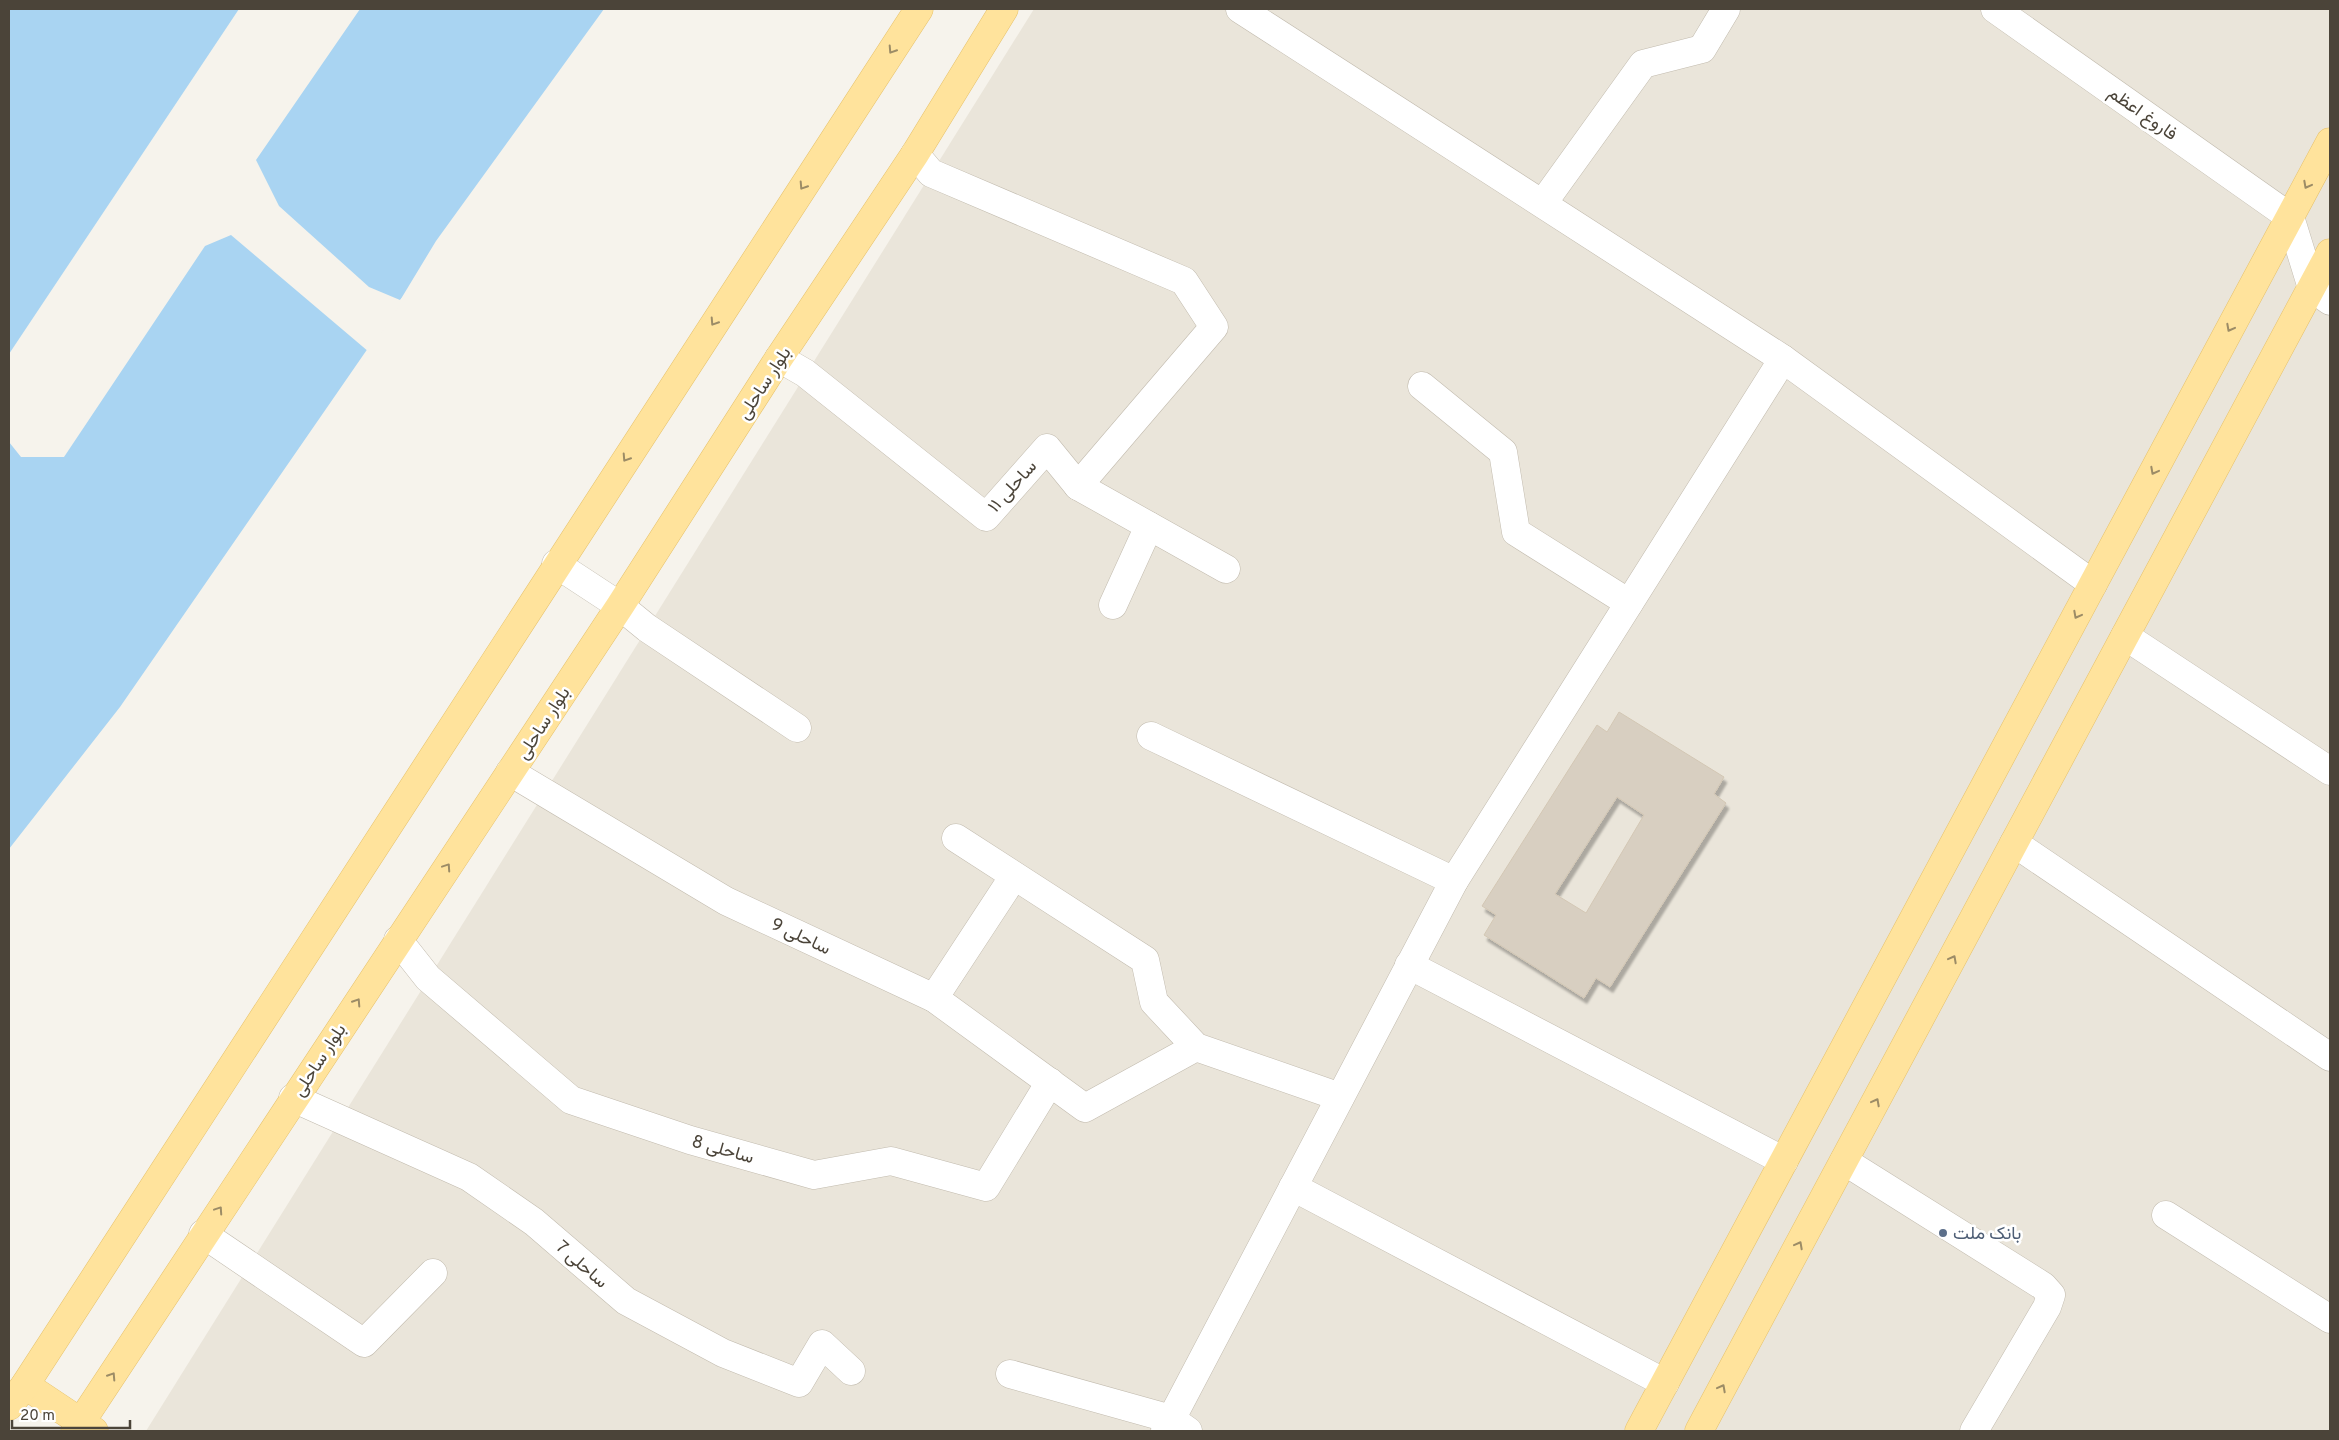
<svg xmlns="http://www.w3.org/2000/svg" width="2339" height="1440" viewBox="0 0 2339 1440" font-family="Overpass,Vazirmatn,sans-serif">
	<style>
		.residential { fill: #eae5da }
		.water { fill: #a9d4f2 }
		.pier { fill: #f6f3ec }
		.building { fill: #d8cfc1; stroke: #d3c7b4; fill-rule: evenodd; filter: url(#shadow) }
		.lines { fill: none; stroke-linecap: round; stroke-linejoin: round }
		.minor-casing { stroke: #c2bbae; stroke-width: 29 }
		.major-casing { stroke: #e6c16a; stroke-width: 29 }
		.minor { stroke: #fff; stroke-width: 28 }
		.major { stroke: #ffe39c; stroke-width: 28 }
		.oneway { stroke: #9c8c66 }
		.service-dot { fill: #5c6f8a; stroke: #fff; stroke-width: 2 }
		.labels { text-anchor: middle; stroke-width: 5; stroke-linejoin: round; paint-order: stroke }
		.street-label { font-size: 18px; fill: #4b4439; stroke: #fff }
		.service-label { font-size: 18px; fill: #4e5e75; stroke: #fff; text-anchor: start }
	</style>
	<defs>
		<filter id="shadow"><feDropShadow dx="3" dy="5.5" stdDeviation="1" flood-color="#0004"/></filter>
	</defs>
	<rect width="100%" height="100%" fill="#f6f3ec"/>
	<path class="residential" d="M1034,9H2330V1431H146Z"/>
	<path class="water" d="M9,9H604L436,241L393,312L120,707L9,849Z"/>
	<path class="pier" d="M239,9H360L256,160L279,206L369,287L400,300L410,289L369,352L231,235L205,246L64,457H21L9,442V354Z"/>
	<path class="building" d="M1619,712L1724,777L1714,794L1726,803L1610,987L1596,978L1584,998L1484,935L1496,915L1482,906L1597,725L1607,732ZM1617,797L1644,815L1586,913L1555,894Z"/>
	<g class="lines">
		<g class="minor-casing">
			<g id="minor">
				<path d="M1240,9L1783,359L2093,584"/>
				<path d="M1995,9L2290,217L2312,288L2330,301"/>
				<path d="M915,154L931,173L1184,281L1214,327L1078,486"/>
				<path d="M1543,203L1643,64L1702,49L1726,9"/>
				<path d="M779,358L805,373L986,517L1047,448L1078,486L1226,569"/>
				<path d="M1422,386L1503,452L1516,532L1629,603"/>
				<path d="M556,564L620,606L647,628L797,728"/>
				<path d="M1113,605L1149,526"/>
				<path d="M2125,636L2330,771"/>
				<path d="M1151,736L1454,881"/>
				<path d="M510,772L726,901L934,998L1085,1108L1196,1047"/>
				<path d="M956,838L1145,960L1154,1002L1196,1047L1340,1097"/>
				<path d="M2014,843L2330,1057"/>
				<path d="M398,940L428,978L571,1100L690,1140L814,1175L891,1161L986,1187L1050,1082"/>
				<path d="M1409,965L1784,1161"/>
				<path d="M934,998L1014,876"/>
				<path d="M293,1098L469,1177L534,1222L626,1301L723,1353L799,1383L822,1344L851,1371"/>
				<path d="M1844,1161L2043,1286L2051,1295L2047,1307L1974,1431"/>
				<path d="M1293,1187L1665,1383"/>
				<path d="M2166,1215L2330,1319"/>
				<path d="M203,1234L364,1343L433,1273"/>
				<path d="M1010,1374L1171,1419L1188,1431"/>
				<path d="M1165,1431L1454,881L1783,359"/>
			</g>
		</g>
		<g class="major-casing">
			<g id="major">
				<path d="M25,1385L94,1431"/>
				<path d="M9,1406L25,1385L919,9"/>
				<path d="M75,1431L620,606L779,358L915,154L1004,9"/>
				<path d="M1639,1431L2330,142"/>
				<path d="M1699,1431L2330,253"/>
			</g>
		</g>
		<use href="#minor" class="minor"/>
		<use href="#major" class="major"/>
	</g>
	<defs><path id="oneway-chevron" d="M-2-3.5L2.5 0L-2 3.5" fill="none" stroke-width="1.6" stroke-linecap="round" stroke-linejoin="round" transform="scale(1.25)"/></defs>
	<g class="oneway">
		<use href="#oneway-chevron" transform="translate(892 50) rotate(123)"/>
		<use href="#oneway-chevron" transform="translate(2307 185) rotate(118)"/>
		<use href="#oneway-chevron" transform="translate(803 186) rotate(123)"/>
		<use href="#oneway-chevron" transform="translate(714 322) rotate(123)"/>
		<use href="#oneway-chevron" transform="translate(2230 328) rotate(118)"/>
		<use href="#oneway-chevron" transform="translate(626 458) rotate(123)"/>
		<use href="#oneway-chevron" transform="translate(2154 471) rotate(118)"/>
		<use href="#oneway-chevron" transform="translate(2077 615) rotate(118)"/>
		<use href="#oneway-chevron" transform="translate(447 867) rotate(-56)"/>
		<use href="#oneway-chevron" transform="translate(1953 959) rotate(-62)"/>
		<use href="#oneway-chevron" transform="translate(357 1002) rotate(-57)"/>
		<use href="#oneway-chevron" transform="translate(1876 1102) rotate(-62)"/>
		<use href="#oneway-chevron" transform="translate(219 1210) rotate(-56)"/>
		<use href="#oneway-chevron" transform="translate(1799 1245) rotate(-62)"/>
		<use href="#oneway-chevron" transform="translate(112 1376) rotate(-57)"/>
		<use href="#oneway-chevron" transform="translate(1722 1388) rotate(-62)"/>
	</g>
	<circle class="service-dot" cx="1943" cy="1233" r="5"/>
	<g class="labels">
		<g class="street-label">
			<text transform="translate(2143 113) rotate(35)" y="6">فاروغ اعظم</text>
			<text transform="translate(764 383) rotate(-57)" y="6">بلوار ساحلی</text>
			<text transform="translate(1012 486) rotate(-48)" y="6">ساحلی ۱۱</text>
			<text transform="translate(543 723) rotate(-57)" y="6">بلوار ساحلی</text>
			<text transform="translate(801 936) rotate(25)" y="6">ساحلی 9</text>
			<text transform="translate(319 1060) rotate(-57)" y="6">بلوار ساحلی</text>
			<text transform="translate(723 1149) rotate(16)" y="6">ساحلی 8</text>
			<text transform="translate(582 1264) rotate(41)" y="6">ساحلی 7</text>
		</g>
		<g class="service-label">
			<text x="1953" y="1239">بانک ملت</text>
		</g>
	</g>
	<rect width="2339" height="1440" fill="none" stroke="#4b4439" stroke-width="20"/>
	<path d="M12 1420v8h118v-8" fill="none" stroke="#4b4439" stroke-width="2.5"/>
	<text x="20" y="1420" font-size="15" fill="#4b4439" stroke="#ffffff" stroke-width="4" paint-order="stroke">20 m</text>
</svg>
